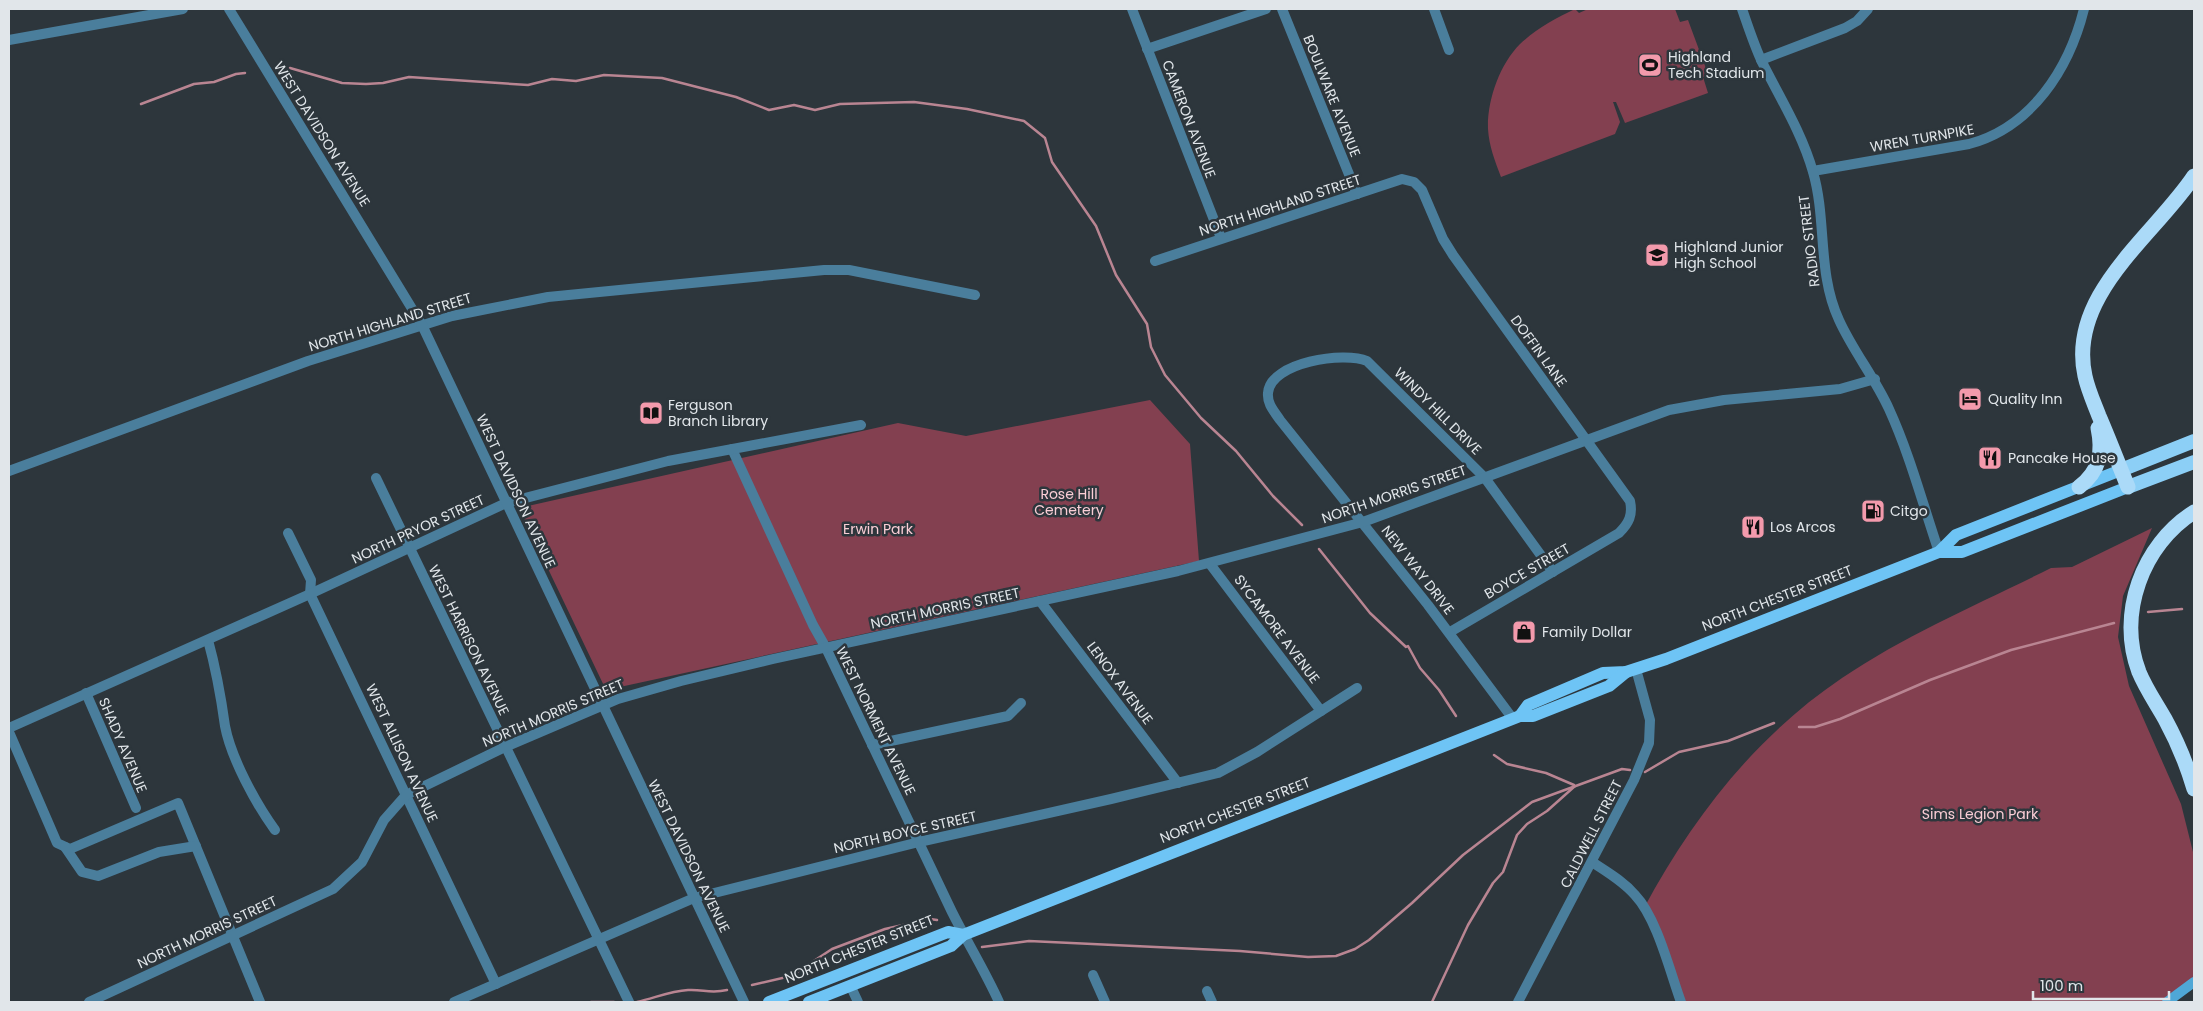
<svg xmlns="http://www.w3.org/2000/svg" width="2203" height="1011" viewBox="0 0 2203 1011" font-family="Poppins,sans-serif">
	<style>
		.green { fill: #834050 }
		.lines { fill: none; stroke-linecap: round; stroke-linejoin: round }
		.stream { stroke: #b98592; stroke-width: 2.5 }
		.minor { stroke: #4a7e9c; stroke-width: 10 }
		.tertiary { stroke: #4a7e9c; stroke-width: 10 }
		.secondary { stroke: #4fa7d6; stroke-width: 10 }
		.primary { stroke: #6ec4f5; stroke-width: 12 }
		.trunk { stroke: #8ccff6; stroke-width: 14 }
		.motorway { stroke: #abdaf8; stroke-width: 15 }
		.labels { text-anchor: middle; stroke-width: 5; stroke-linejoin: round; paint-order: stroke }
		.poi-label { font-size: 14px; fill: #e1e6ea; stroke: #2d363c; text-anchor: start }
		.street-label { font-size: 14px; fill: #e1e6ea; stroke: #2d363c }
		.park-label { font-size: 14px; fill: #facdd5; stroke: #2d363c }
	</style>
	<rect width="100%" height="100%" fill="#2d363c"/>
	<g class="green">
		<path d="M1575,9L1579,13L1588,9H1675L1680,22L1688,20L1708,74L1703,77L1708,93L1625,123L1616,102H1613L1620,122L1615,134L1501,177C1495,161 1489,146 1488,129C1487,100 1500,64 1520,44C1536,29 1556,18 1575,9Z"/>
		<path d="M1150,400L1190,444L1199,561L606,690L519,508L898,423L966,436Z"/>
		<path d="M2152,528L2123,596L2118,637L2129,686L2181,804L2193,852L2194,982L2167,1002H1681L1644,908C1693,817 1756,736 1842,678C1907,634 1981,603 2051,568L2072,567Z"/>
	</g>
	<g class="lines">
		<g class="stream">
			<path d="M290,68L342,83L366,84L383,83L409,77L528,85L552,79L576,81L604,75L662,78L736,97L769,110L794,105L815,110L840,104L914,102L967,109L1024,121L1045,138L1052,162L1096,226L1116,275L1147,324L1151,347L1165,375L1201,418L1236,451L1273,496L1302,525"/>
			<path d="M141,104L194,84L214,82L236,74L245,73"/>
			<path d="M1319,549L1370,613L1406,647L1408,646L1420,668L1439,690L1456,716"/>
			<path d="M2148,612L2182,609"/>
			<path d="M1799,727H1815L1840,719L1930,680L2011,650L2114,623"/>
			<path d="M1494,755L1507,764L1546,773L1574,785"/>
			<path d="M1645,772L1679,752L1728,741L1774,723"/>
			<path d="M982,947L1029,941L1240,951L1308,957L1336,956L1355,949L1369,940L1412,903L1463,855L1532,802L1622,769L1630,770"/>
			<path d="M752,985L791,976L832,949L885,929L930,919L937,920"/>
			<path d="M591,1002H614"/>
			<path d="M637,1002C655,998 670,991 688,990C703,989 710,994 727,990"/>
			<path d="M1432,1002L1468,925L1493,883L1503,872L1517,835L1527,824L1547,811L1575,786"/>
		</g>
		<g class="minor">
			<path d="M1132,9L1221,238"/>
			<path d="M1282,9L1357,194"/>
			<path d="M1434,9L1449,50"/>
			<path d="M9,40L183,9"/>
			<path d="M1147,49L1266,9"/>
			<path d="M1761,60L1845,28L1857,21L1868,9"/>
			<path d="M1813,171L1969,144C2032,127 2069,69 2084,9"/>
			<path d="M1155,261L1402,179L1414,182L1422,190L1443,239L1453,255L1630,501C1633,515 1629,523 1619,533L1450,632"/>
			<path d="M732,449L813,625L826,648L952,912C967,942 985,971 999,1002"/>
			<path d="M9,471L308,361L452,316L548,297L824,270H849L975,295"/>
			<path d="M376,478L629,1002"/>
			<path d="M288,533L311,580L310,594L496,984"/>
			<path d="M1210,564L1321,711"/>
			<path d="M1040,601L1178,783"/>
			<path d="M208,640C216,669 221,697 225,726C231,758 256,804 275,830"/>
			<path d="M86,693L136,808"/>
			<path d="M1513,719L1428,605L1280,420C1274,411 1267,404 1268,393C1270,362 1345,351 1367,361L1485,478L1553,572"/>
			<path d="M9,728L310,594L506,503L668,461L861,425"/>
			<path d="M9,732L57,843L70,849L178,803L260,1002"/>
			<path d="M872,745L1008,716L1021,703"/>
			<path d="M65,847L82,872L98,876L159,852L196,846"/>
			<path d="M1592,862C1607,872 1623,881 1635,895C1657,918 1670,972 1681,1002"/>
			<path d="M1093,975L1105,1002"/>
			<path d="M851,987L858,1002"/>
			<path d="M1207,991L1212,1002"/>
			<path d="M89,1002L333,889L362,862L384,820L406,795L505,747L618,699L681,681L773,659L1178,571L1363,522L1669,410L1724,400L1840,389L1875,379"/>
			<path d="M454,1002L694,898L919,842L1111,799L1218,773L1257,752L1357,688"/>
			<path d="M1518,1002L1634,780L1649,743L1650,720L1636,669"/>
		</g>
		<g class="tertiary">
			<path d="M229,9L422,325L744,1002"/>
			<path d="M1742,9C1748,26 1754,45 1762,62C1780,98 1802,133 1813,172C1827,220 1817,273 1839,320C1853,351 1875,378 1889,409C1910,455 1923,505 1939,552"/>
		</g>
		<path class="secondary" d="M2167,1002L2194,982"/>
		<g class="primary">
			<path d="M1939,552L1956,535L2121,470"/>
			<path d="M1520,716L1528,705L1603,673L1626,672L1666,659L1939,552H1962L2128,487"/>
			<path d="M769,1002L948,932L963,935"/>
			<path d="M809,1002L951,946L963,935L1520,716H1533L1609,686L1626,672"/>
		</g>
		<g class="trunk">
			<path d="M2121,470L2194,441"/>
			<path d="M2128,487L2194,462"/>
		</g>
		<g class="motorway">
			<path d="M2079,487C2100,471 2103,452 2098,428"/>
			<path d="M2128,487C2118,463 2109,439 2099,416C2094,403 2088,390 2085,376C2067,295 2154,236 2194,176"/>
			<path d="M2194,512C2142,545 2117,614 2139,672C2146,689 2156,703 2165,719C2177,741 2187,765 2194,789"/>
		</g>
	</g>
	<defs>
		<g id="stadium-square" transform="scale(1.25)"><rect x="-9" y="-9" width="18" height="18" rx="4" fill="#f39aac" stroke="#2d363c"/><path d="M0-5a6.5 5 0 1 0 0 10a6.5 5 0 1 0 0-10ZM-3.5-1.8h7v3.6h-7Z" fill="#111"/></g>
		<g id="school-square" transform="scale(1.25)"><rect x="-9" y="-9" width="18" height="18" rx="4" fill="#f39aac" stroke="#2d363c"/><path d="M0-5L7-2L0 1L-7-2ZM-4 1L0 2.5L4 1V4Q0 6-4 4Z" fill="#111"/></g>
		<g id="hotel-square" transform="scale(1.25)"><rect x="-9" y="-9" width="18" height="18" rx="4" fill="#f39aac" stroke="#2d363c"/><path d="M-6-4.5h1.5V1H6V5H4.5V3h-9V5H-6ZM-4 0a1.8 1.8 0 1 1 3.6 0ZM.5 0V-2.5h3Q6-2.5 6 0Z" fill="#111"/></g>
		<g id="library-square" transform="scale(1.25)"><rect x="-9" y="-9" width="18" height="18" rx="4" fill="#f39aac" stroke="#2d363c"/><path d="M-6-4Q-3-5.5-.7-3.5V5Q-3 3-6 4ZM6-4Q3-5.5 .7-3.5V5Q3 3 6 4Z" fill="#111"/></g>
		<g id="restaurant-square" transform="scale(1.25)"><rect x="-9" y="-9" width="18" height="18" rx="4" fill="#f39aac" stroke="#2d363c"/><path d="M-5-6h1v4h1v-4h1v4h1v-4h1v5L-1.5 .5V6h-2V.5L-5-1ZM5-6V6H3V1.5H1.5Q1.5-4 5-6Z" fill="#111"/></g>
		<g id="fuel-square" transform="scale(1.25)"><rect x="-9" y="-9" width="18" height="18" rx="4" fill="#f39aac" stroke="#2d363c"/><path d="M-5.5-6h7V0h2V4h1.3V-2.5L3-4.5l.8-.8L6-3V5H2.5V1h-1V6h-7ZM-4.2-4.7v3.2H.2V-4.7Z" fill="#111"/></g>
		<g id="shop-square" transform="scale(1.25)"><rect x="-9" y="-9" width="18" height="18" rx="4" fill="#f39aac" stroke="#2d363c"/><path d="M-5-2.5h2.3a2.7 3.5 0 0 1 5.4 0H5L5.5 6h-11ZM-1.5-2.5h3a1.5 2.3 0 0 0-3 0Z" fill="#111"/></g>
	</defs>
	<g fill-rule="evenodd">
		<use href="#stadium-square" x="1650" y="65"/>
		<use href="#school-square" x="1657" y="255"/>
		<use href="#hotel-square" x="1970" y="399"/>
		<use href="#library-square" x="651" y="413"/>
		<use href="#restaurant-square" x="1990" y="458"/>
		<use href="#fuel-square" x="1873" y="511"/>
		<use href="#restaurant-square" x="1753" y="527"/>
		<use href="#shop-square" x="1524" y="632"/>
	</g>
	<g class="labels">
		<g class="poi-label">
			<text x="1668" y="62">Highland<tspan x="1668" dy="16">Tech Stadium</tspan></text>
			<text x="1674" y="252">Highland Junior<tspan x="1674" dy="16">High School</tspan></text>
			<text x="1988" y="404">Quality Inn</text>
			<text x="668" y="410">Ferguson<tspan x="668" dy="16">Branch Library</tspan></text>
			<text x="2008" y="463">Pancake House</text>
			<text x="1890" y="516">Citgo</text>
			<text x="1770" y="532">Los Arcos</text>
			<text x="1542" y="637">Family Dollar</text>
		</g>
		<g class="street-label">
			<text transform="translate(1332 96) rotate(68)" y="5">BOULWARE AVENUE</text>
			<text transform="translate(1189 119) rotate(69)" y="5">CAMERON AVENUE</text>
			<text transform="translate(322 134) rotate(58)" y="5">WEST DAVIDSON AVENUE</text>
			<text transform="translate(1922 138) rotate(-10)" y="5">WREN TURNPIKE</text>
			<text transform="translate(1280 205) rotate(-18)" y="5">NORTH HIGHLAND STREET</text>
			<text transform="translate(1809 241) rotate(-97)" y="5">RADIO STREET</text>
			<text transform="translate(390 322) rotate(-17)" y="5">NORTH HIGHLAND STREET</text>
			<text transform="translate(1539 351) rotate(54)" y="5">DOFFIN LANE</text>
			<text transform="translate(1438 411) rotate(45)" y="5">WINDY HILL DRIVE</text>
			<text transform="translate(516 491) rotate(65)" y="5">WEST DAVIDSON AVENUE</text>
			<text transform="translate(1394 494) rotate(-19)" y="5">NORTH MORRIS STREET</text>
			<text transform="translate(418 529) rotate(-25)" y="5">NORTH PRYOR STREET</text>
			<text transform="translate(1418 570) rotate(52)" y="5">NEW WAY DRIVE</text>
			<text transform="translate(1527 571) rotate(-30)" y="5">BOYCE STREET</text>
			<text transform="translate(1777 598) rotate(-21)" y="5">NORTH CHESTER STREET</text>
			<text transform="translate(945 608) rotate(-12)" y="5">NORTH MORRIS STREET</text>
			<text transform="translate(1277 629) rotate(53)" y="5">SYCAMORE AVENUE</text>
			<text transform="translate(469 640) rotate(64)" y="5">WEST HARRISON AVENUE</text>
			<text transform="translate(1120 683) rotate(53)" y="5">LENOX AVENUE</text>
			<text transform="translate(553 713) rotate(-23)" y="5">NORTH MORRIS STREET</text>
			<text transform="translate(876 721) rotate(64)" y="5">WEST NORMENT AVENUE</text>
			<text transform="translate(123 745) rotate(67)" y="5">SHADY AVENUE</text>
			<text transform="translate(402 753) rotate(65)" y="5">WEST ALLISON AVENUE</text>
			<text transform="translate(1235 810) rotate(-21)" y="5">NORTH CHESTER STREET</text>
			<text transform="translate(905 832) rotate(-13)" y="5">NORTH BOYCE STREET</text>
			<text transform="translate(1591 834) rotate(-63)" y="5">CALDWELL STREET</text>
			<text transform="translate(689 856) rotate(64)" y="5">WEST DAVIDSON AVENUE</text>
			<text transform="translate(207 932) rotate(-25)" y="5">NORTH MORRIS STREET</text>
			<text transform="translate(859 949) rotate(-22)" y="5">NORTH CHESTER STREET</text>
		</g>
		<g class="park-label">
			<text x="1069" y="499">Rose Hill<tspan x="1069" dy="16">Cemetery</tspan></text>
			<text x="878" y="534">Erwin Park</text>
			<text x="1980" y="819">Sims Legion Park</text>
		</g>
	</g>
	<rect width="2203" height="1011" fill="none" stroke="#e1e6ea" stroke-width="20"/>
	<path d="M2033 991v8h136v-8" fill="none" stroke="#e1e6ea" stroke-width="2.5"/>
	<text x="2040" y="991" font-size="15" fill="#e1e6ea" stroke="#2d363c" stroke-width="4" paint-order="stroke">100 m</text>
</svg>
